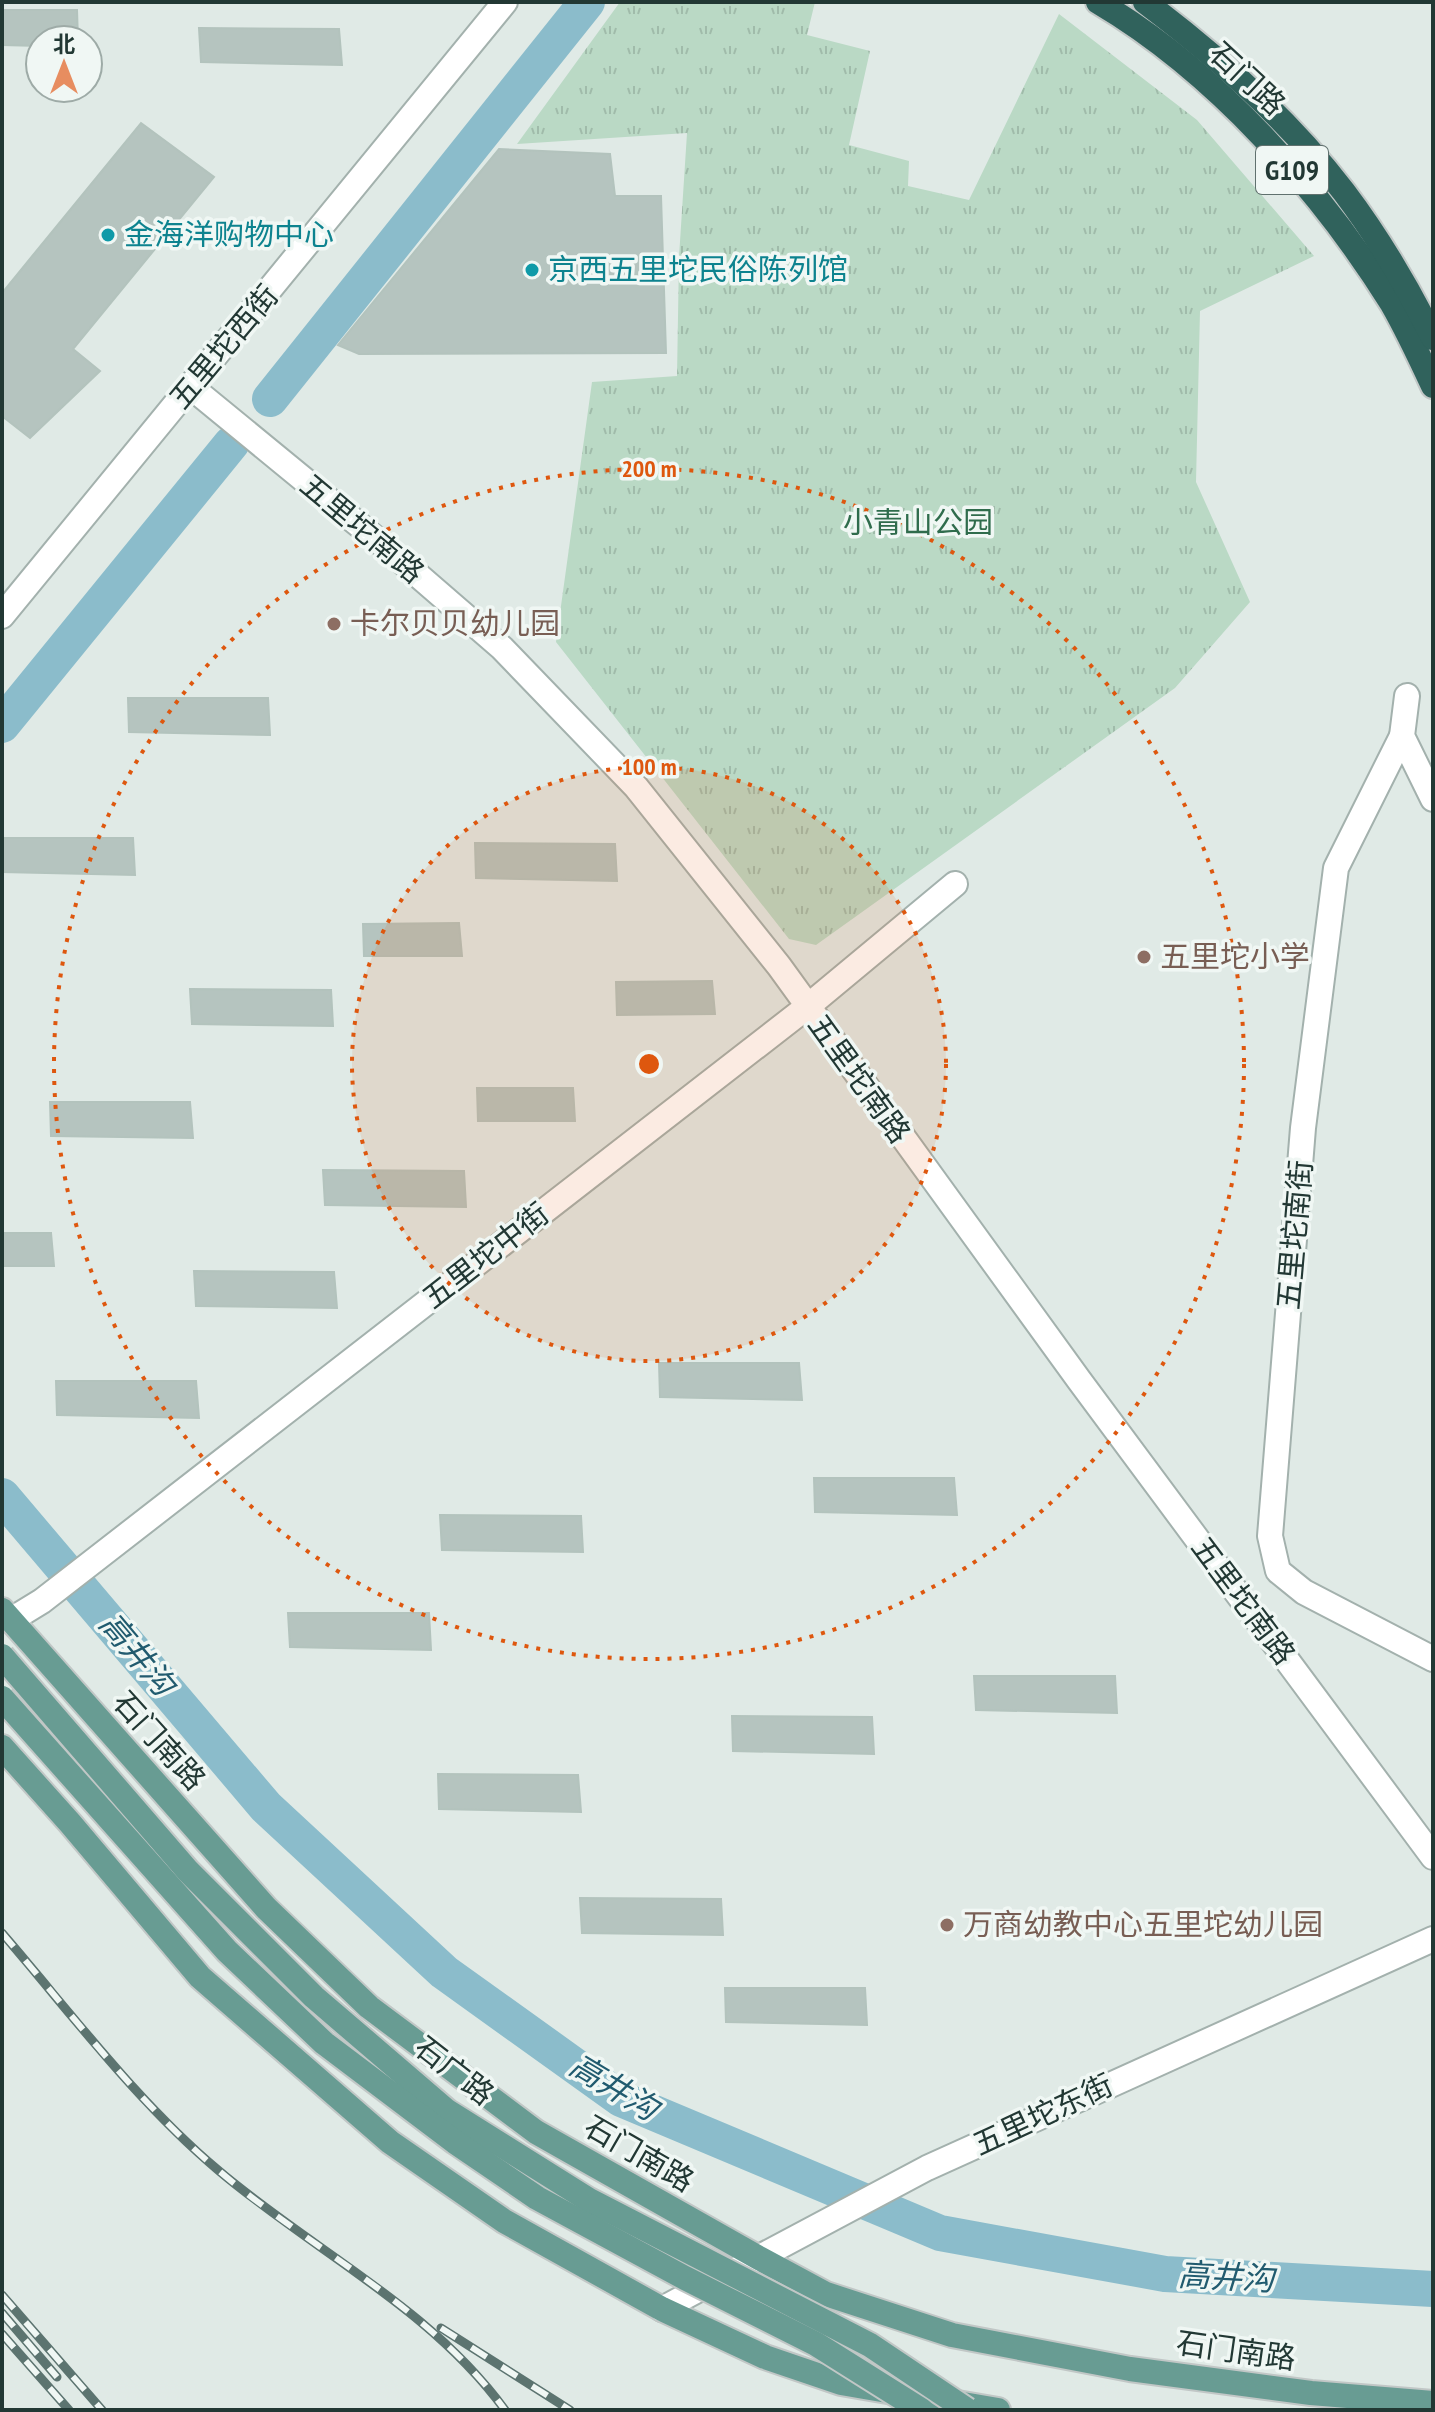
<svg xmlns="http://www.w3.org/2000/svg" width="1435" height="2412" viewBox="0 0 1435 2412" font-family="'PT Sans Narrow','Noto Sans SC',sans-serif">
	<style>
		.grass { fill: url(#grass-tufts) }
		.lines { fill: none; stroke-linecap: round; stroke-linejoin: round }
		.river { stroke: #8bbccb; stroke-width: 36 }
		.building { fill: #b5c4bf; stroke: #b3c3bd; stroke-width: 2 }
		.minor-casing { stroke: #a3b1ad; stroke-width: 28 }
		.major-casing { stroke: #c1c7c6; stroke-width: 28 }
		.highway-casing { stroke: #c1c7c6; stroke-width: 28 }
		.minor { stroke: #fff; stroke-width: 24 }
		.major { stroke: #689c93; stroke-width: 24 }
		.highway { stroke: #30625c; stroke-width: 24 }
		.rail-casing { stroke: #5c7470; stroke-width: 9 }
		.rail { stroke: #f0f7f4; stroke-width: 6; stroke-dasharray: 18; stroke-linecap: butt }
		.major-bridge-casing { stroke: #c1c7c6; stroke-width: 28; stroke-linecap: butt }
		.major-bridge { stroke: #689c93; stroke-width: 24 }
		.ring { fill: none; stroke: #de570e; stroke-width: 4; stroke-dasharray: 4 8 }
		.culture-dot { fill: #0f9aa8; stroke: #f0f7f4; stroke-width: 3 }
		.education-dot { fill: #8d6e63; stroke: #f0f7f4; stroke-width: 3 }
		.labels { text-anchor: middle; stroke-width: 7; stroke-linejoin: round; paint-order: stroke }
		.shield { fill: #f0f7f4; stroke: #60716e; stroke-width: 2 }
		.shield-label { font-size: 28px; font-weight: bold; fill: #223834 }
		.street-label { font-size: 30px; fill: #223834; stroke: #f0f7f4 }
		.culture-label { font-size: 30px; fill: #0d838f; stroke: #f0f7f4; text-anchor: start }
		.park-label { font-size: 30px; fill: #2f6c4c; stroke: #f0f7f4 }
		.education-label { font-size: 30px; fill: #785e54; stroke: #f0f7f4; text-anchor: start }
		.water-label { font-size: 32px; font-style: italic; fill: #215b6f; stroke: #f0f7f4 }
		.centre { fill: #de570e; stroke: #f0f7f4; stroke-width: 4 }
		.ring-label { font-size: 24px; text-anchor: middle; font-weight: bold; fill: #de570e; stroke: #f0f7f4; stroke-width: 7; stroke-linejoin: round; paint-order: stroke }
	</style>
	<defs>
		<pattern id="grass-tufts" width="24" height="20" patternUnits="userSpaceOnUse" patternTransform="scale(2)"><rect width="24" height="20" fill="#bad9c5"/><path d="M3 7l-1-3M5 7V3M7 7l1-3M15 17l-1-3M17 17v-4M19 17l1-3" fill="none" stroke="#a0bbaa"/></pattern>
	</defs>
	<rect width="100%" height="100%" fill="#e0eae6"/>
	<path class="grass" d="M620,2H815L807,35L870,51L849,145L909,161L908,186L969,200L1059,14L1197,120L1314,256L1200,311L1196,482L1250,602L1175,688L816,945L789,939L556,642L592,382L677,376L679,257L687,133L517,144Z"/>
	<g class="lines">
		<g class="river">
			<path d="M270,399L587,2"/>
			<path d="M2,725L231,444"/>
			<path d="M2,1496L266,1807L444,1972L621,2099L940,2233L1165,2274L1433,2289"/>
		</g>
	</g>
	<g class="building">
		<path d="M2,10H77L78,40H40V46L2,45Z"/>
		<path d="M199,28L339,29L342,65L201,62Z"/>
		<path d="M141,123L214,177L73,349L100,371L30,438L2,416V293Z"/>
		<path d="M499,149L610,154L615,196H661L666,353L359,354L338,345Z"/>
		<path d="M128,698H268L270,735L129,732Z"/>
		<path d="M2,838H133L135,875L2,872Z"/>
		<path d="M475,843L615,844L617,881L476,878Z"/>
		<path d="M459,923L462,956H364L363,924Z"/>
		<path d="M712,981L715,1014L617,1015L616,982Z"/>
		<path d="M190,989L331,990L333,1026L192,1024Z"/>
		<path d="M477,1088H573L575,1121H478Z"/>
		<path d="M50,1102H190L193,1138L51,1136Z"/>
		<path d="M323,1170L464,1171L466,1207L325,1205Z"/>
		<path d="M2,1233H51L54,1266H2Z"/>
		<path d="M194,1271L334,1272L337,1308L196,1306Z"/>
		<path d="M659,1363H799L802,1400L660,1397Z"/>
		<path d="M56,1381H196L199,1418L57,1415Z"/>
		<path d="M814,1478H954L957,1515L815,1512Z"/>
		<path d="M440,1515L581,1516L583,1552L442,1550Z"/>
		<path d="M288,1613H429L431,1650L290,1647Z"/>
		<path d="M974,1676H1115L1117,1713L976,1710Z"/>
		<path d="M732,1716L872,1717L874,1754L733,1751Z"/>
		<path d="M438,1774L578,1775L581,1812L439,1809Z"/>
		<path d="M580,1898L721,1899L723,1935L582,1933Z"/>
		<path d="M725,1988H865L867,2025L726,2022Z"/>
	</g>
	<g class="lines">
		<g class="minor-casing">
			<g id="minor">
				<path d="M191,387L375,538L502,648L636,787L779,966L1079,1380L1433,1857"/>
				<path d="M2,616L505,2"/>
				<path d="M1407,696L1402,736L1433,799"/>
				<path d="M1402,736L1336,868L1303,1128L1270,1536L1278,1571L1304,1592L1433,1659"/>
				<path d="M11,1620L42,1601L807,1007L955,884"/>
				<path d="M662,2309L927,2168L1433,1939"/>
			</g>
		</g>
		<g class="major-casing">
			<g id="major">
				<path d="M2,1610L266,1908L369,2007L536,2132L759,2258L826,2294L952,2335L1130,2369L1311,2393L1433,2403"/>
				<path d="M2,1747L70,1823L200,1977L390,2142L504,2221L662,2309L765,2357L841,2383L998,2410"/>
			</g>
		</g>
		<g class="highway-casing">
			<g id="highway">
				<path d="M1098,2C1215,71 1321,190 1392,304C1407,330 1420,358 1433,386"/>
				<path d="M1145,2C1218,57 1288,119 1344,192C1378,237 1408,288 1433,338"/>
			</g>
		</g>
		<use href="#minor" class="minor"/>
		<use href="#major" class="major"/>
		<use href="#highway" class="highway"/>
		<g class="rail-casing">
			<g id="rail">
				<path d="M2,1933C71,2013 137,2102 218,2170C313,2251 430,2307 505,2410"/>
				<path d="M2,2295L102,2410"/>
				<path d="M2,2313L57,2377"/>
				<path d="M441,2328L570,2410"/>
				<path d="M2,2334L69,2410"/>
			</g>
		</g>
		<use href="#rail" class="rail"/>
		<g class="major-bridge-casing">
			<g id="major-bridge">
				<path d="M2,1656L188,1871L314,1997L447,2111L589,2200L870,2345L967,2410"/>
				<path d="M2,1698L227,1951L324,2043L455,2142L537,2198L685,2278L816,2344L921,2410"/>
			</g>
		</g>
		<use href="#major-bridge" class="major-bridge"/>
	</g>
	<circle cx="649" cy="1064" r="297" fill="#de570e" fill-opacity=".12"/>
	<g class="ring">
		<circle cx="649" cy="1064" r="297"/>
		<circle cx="649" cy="1064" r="595"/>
	</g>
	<g class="culture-dot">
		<circle cx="108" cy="235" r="8"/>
		<circle cx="532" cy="270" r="8"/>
	</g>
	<g class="education-dot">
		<circle cx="334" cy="624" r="8"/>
		<circle cx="1144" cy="957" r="8"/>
		<circle cx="947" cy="1925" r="8"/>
	</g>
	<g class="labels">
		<rect class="shield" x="1256" y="146" width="72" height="48" rx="6"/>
		<g class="shield-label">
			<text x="1292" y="180">G109</text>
		</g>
		<g class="street-label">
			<text transform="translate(1247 79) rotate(43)" y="10">石门路</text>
			<text transform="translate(224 347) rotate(-50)" y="10">五里坨西街</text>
			<text transform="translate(362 529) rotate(40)" y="10">五里坨南路</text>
			<text transform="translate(859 1079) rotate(54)" y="10">五里坨南路</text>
			<text transform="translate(1295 1235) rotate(-85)" y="10">五里坨南街</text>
			<text transform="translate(486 1256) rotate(-38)" y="10">五里坨中街</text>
			<text transform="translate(1243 1601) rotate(53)" y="10">五里坨南路</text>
			<text transform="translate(159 1741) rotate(48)" y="10">石门南路</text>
			<text transform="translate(454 2071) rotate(38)" y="10">石广路</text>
			<text transform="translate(1043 2115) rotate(-25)" y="10">五里坨东街</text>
			<text transform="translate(639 2154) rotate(30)" y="10">石门南路</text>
			<text transform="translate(1236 2351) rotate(8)" y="10">石门南路</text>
		</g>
		<g class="culture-label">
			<text x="124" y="245">金海洋购物中心</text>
			<text x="548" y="280">京西五里坨民俗陈列馆</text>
		</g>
		<g class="park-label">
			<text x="918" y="533">小青山公园</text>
		</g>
		<g class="education-label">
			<text x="350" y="634">卡尔贝贝幼儿园</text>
			<text x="1160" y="967">五里坨小学</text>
			<text x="963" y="1935">万商幼教中心五里坨幼儿园</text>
		</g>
		<g class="water-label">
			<text transform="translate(137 1654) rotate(50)" y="11">高井沟</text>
			<text transform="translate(614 2087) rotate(31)" y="11">高井沟</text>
			<text transform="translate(1226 2277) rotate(3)" y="11">高井沟</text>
		</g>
	</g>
	<circle cx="649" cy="1064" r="12" class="centre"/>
	<g class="ring-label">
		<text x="649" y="477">200 m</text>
		<text x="649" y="775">100 m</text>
	</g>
	<rect width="1435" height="2412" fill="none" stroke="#223834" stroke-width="8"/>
	<g transform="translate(64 64)"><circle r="38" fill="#f0f7f4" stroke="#9eaba7" stroke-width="2"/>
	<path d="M0-6L14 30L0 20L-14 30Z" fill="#e78d60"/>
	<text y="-12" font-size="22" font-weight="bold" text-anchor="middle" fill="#223834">北</text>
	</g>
</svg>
